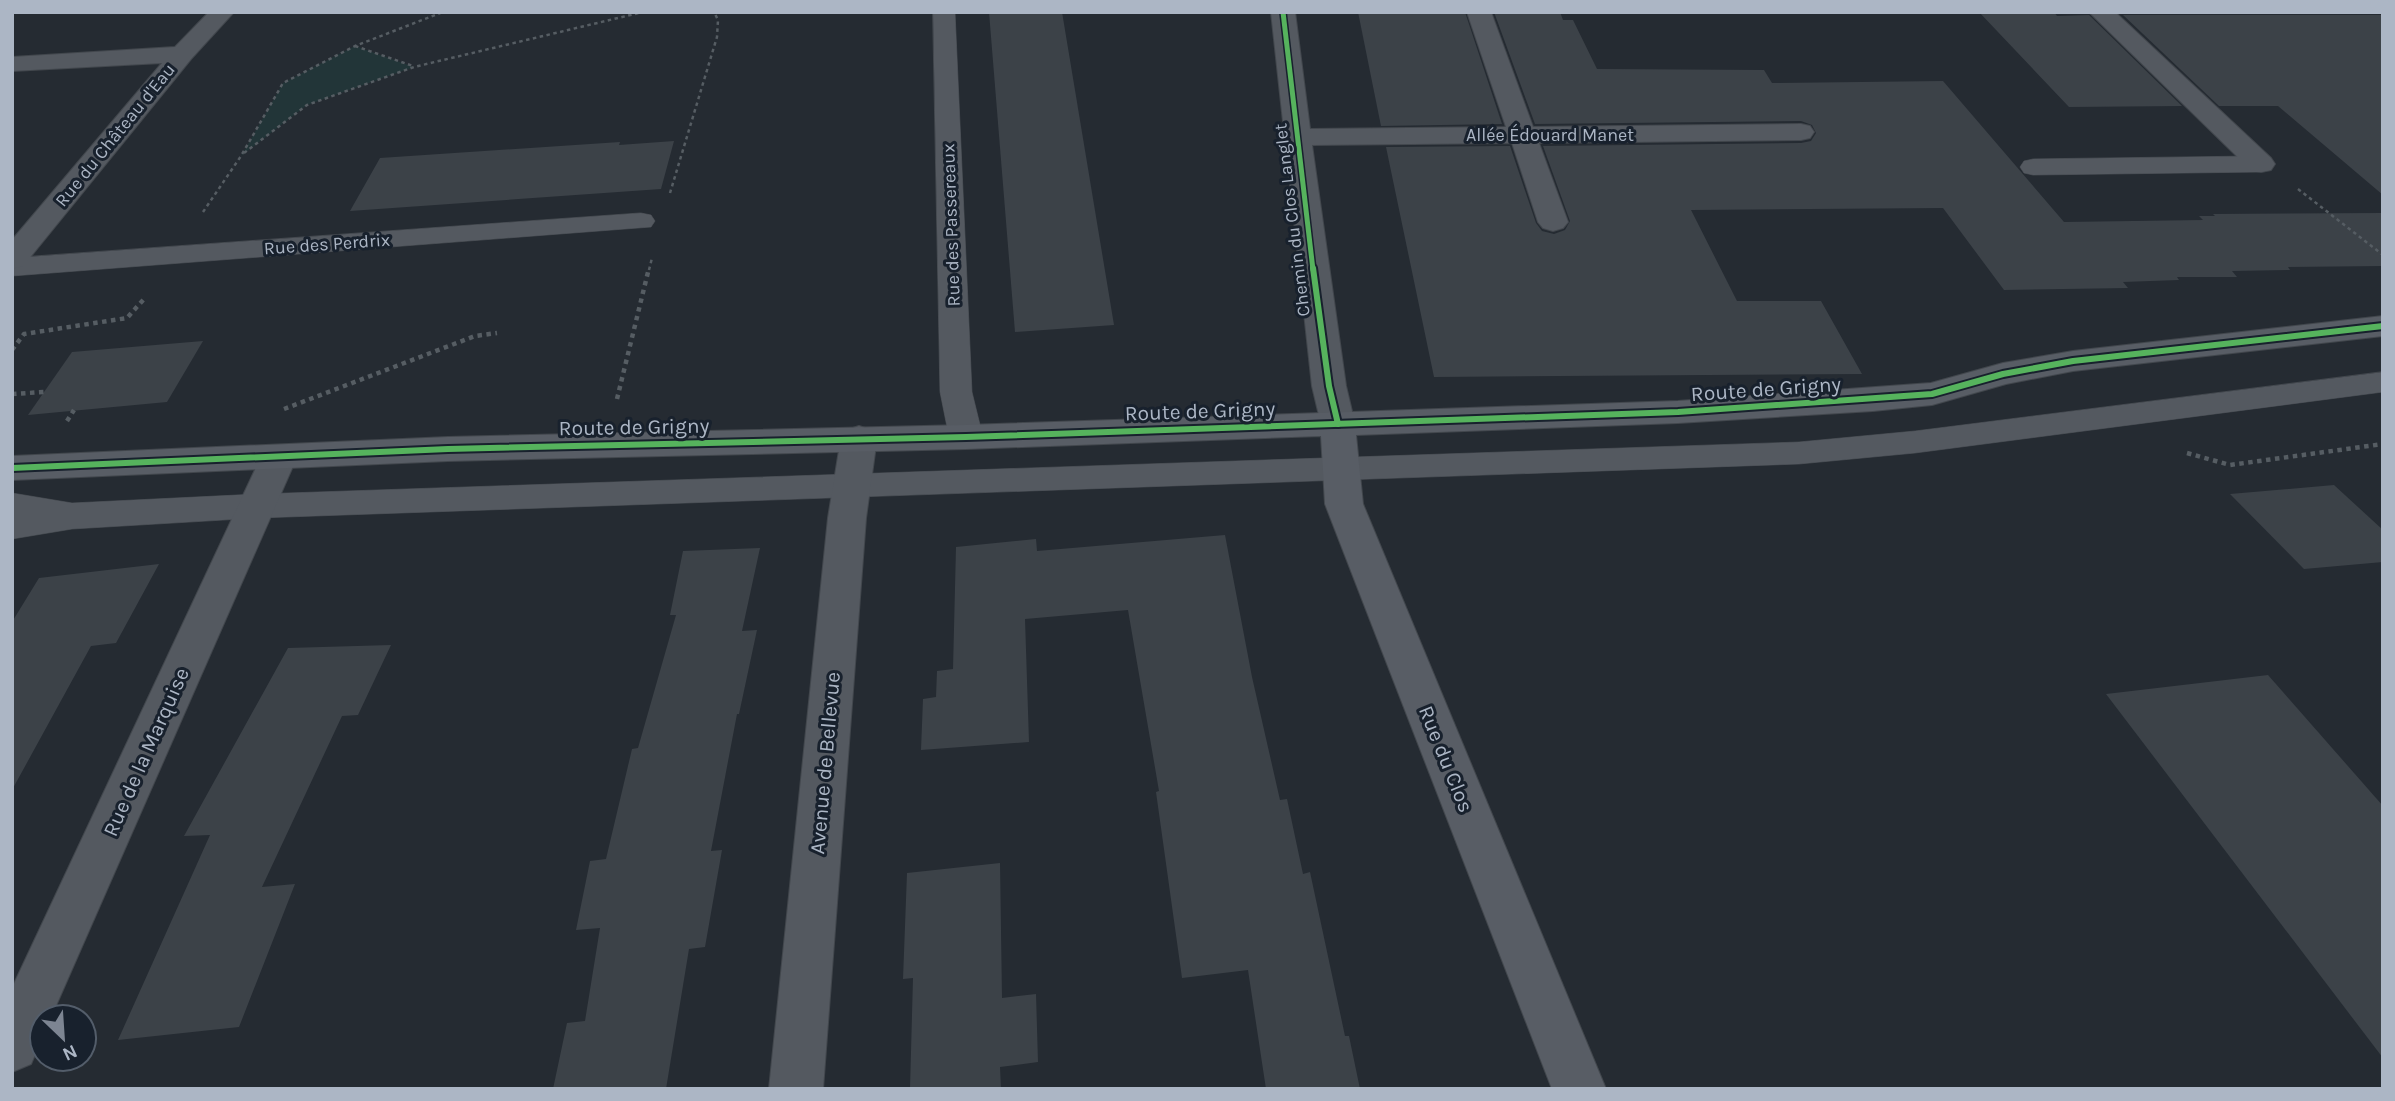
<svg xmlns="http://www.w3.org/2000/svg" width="2395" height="1101" viewBox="0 0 2395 1101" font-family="Karla,sans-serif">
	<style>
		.green { fill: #223538 }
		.building { fill: #3c4248 }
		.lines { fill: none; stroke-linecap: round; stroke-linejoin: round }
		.lane-casing { stroke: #42474d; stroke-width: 1 }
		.street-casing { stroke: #42474d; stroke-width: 2 }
		.secondary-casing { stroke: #42474d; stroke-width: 2 }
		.path-far1 { stroke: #565d63; stroke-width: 2.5; stroke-dasharray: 3.5 3.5; stroke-linecap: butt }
		.path { stroke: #565d63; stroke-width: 4.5; stroke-dasharray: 4.5 4.5; stroke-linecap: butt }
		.lane { fill: #545960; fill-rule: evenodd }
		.street { fill: #545960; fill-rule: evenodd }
		.secondary { fill: #585d65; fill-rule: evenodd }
		.cycleway-far1-casing { stroke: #18212d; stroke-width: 8 }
		.cycleway-casing { stroke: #18212d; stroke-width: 10 }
		.cycleway-far1 { stroke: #56b35d; stroke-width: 5 }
		.cycleway { stroke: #56b35d; stroke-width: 6 }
		.labels { text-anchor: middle; stroke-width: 6; stroke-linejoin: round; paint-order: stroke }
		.far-street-label { font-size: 18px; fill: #acb6c5; stroke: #18212d }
		.street-label { font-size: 21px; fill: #acb6c5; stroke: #18212d }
	</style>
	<rect width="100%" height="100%" fill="#252b32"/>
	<path class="green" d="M355,46L414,67L307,105L241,156L283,83Z"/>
	<g class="building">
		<path d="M989,12H1062L1114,325L1015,332Z"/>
		<path d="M1358,12H1465L1502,124L1381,126Z"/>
		<path d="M1494,12H1560L1563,20H1573L1597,69L1764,70L1772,83L1943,81L2064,222L2203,220L2199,216H2215L2213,214L2383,213V266L2288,267L2290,270L2232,271L2237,277H2177L2179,280L2123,282L2128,288L2004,290L1943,208L1691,210L1737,301H1821L1862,374L1434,377L1386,147L1510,146L1536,223L1542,231L1554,234L1565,230L1570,221L1543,146L1801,143L1811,141L1816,133L1812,125L1801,121L1535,124Z"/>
		<path d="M1979,12H2054L2057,16L2089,15L2182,106L2069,107Z"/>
		<path d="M2123,15H2383V195L2278,106H2219Z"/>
		<path d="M674,141L661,189L350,211L380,158L620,142L619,145Z"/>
		<path d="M203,341L167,402L28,415L72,352Z"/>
		<path d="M2334,485L2383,530V562L2304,569L2230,494Z"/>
		<path d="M1225,535L1252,677L1280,800L1287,799L1303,874L1310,872L1345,1036H1349L1360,1089H1266L1248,970L1182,978L1156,792L1159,791L1128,610L1025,619L1029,742L921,750L923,699L936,697L937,671L953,669L956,547L1036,539L1037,551Z"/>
		<path d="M760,548L742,631L757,630L739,714H737L711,851L722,850L705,947L689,949L666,1089H553L567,1023L585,1021L600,928L576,930L590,861L606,859L632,749L638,748L676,615H670L683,551Z"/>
		<path d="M159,564L116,643L91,646L12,790V622L39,578Z"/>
		<path d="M391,645L358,715L342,716L262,887L295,884L239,1027L118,1040L210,835L184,836L288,648Z"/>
		<path d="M2268,675L2383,806V1058L2106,694Z"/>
		<path d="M1000,863L1002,998L1036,994L1038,1062L1000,1067L1001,1089H910L913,978L903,979L907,873Z"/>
	</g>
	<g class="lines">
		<g class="lane-casing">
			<g id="lane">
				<path d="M933,12H955L972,392L983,437L978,445L966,448L954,445L949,437L940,392Z"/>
				<path d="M2261,156L2270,158L2274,164L2270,170L2261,172L2033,175L2024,173L2020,167L2024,161L2033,159Z"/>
				<path d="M641,213L651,215L655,221L651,227L12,276V258Z"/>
				<path d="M2383,372V392L1915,453L1799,464L258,518L72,529L12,539V493L72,503L258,494L1799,442L1915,431Z"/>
			</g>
		</g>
		<g class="street-casing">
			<g id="street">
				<path d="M209,12H234L191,59L23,266L12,269V240L162,63L12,71V57L175,47Z"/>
				<path d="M1271,12H1295L1310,129L1506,127L1467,12H1491L1533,127L1801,124L1810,126L1814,132L1810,138L1801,140L1539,143L1568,222L1563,228L1553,231L1543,228L1538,222L1512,143L1312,145L1346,386L1355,424L1350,432L1338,435L1326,432L1321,424L1312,386Z"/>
				<path d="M2089,12H2115L2271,158L2275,164L2271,170L2261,172L2251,170Z"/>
				<path d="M859,426L871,430L877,438L866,518L823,1089H769L828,518L841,438L847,430Z"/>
				<path d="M279,445L292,448L297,457L51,1017H42V1038L31,1064L12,1072V988L261,457L266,448Z"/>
			</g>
		</g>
		<g class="secondary-casing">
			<path id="secondary" d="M2383,316V336L2073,371L2006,384L1932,405L1873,411L1678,423L1356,435L1363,504L1606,1089H1552L1325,504L1321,436L966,449L448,461L12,480V456L448,437L966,425L1678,401L1931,383L2003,363L2073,351Z"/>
		</g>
		<g class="path-far1">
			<path d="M355,46L413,66"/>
			<path d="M244,153L307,105L414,67L643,12"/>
			<path d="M2298,189L2383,255"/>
			<path d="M670,193L717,37L718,20L714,12"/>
			<path d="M203,212L241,156L283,83L355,46L443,12"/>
			<path d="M649,270L652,258"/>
		</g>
		<g class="path">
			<path d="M12,350L24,334L127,318L144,299"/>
			<path d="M12,394L44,392"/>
			<path d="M617,399L649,268"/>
			<path d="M284,409L475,336L497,333"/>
			<path d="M67,421L74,410"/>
			<path d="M2187,453L2230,465L2383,444"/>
		</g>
		<use href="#lane" class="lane"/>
		<use href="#street" class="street"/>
		<use href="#secondary" class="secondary"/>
		<g class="cycleway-far1-casing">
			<path id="cycleway-far1" d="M1283,12L1313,270"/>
		</g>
		<g class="cycleway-casing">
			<g id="cycleway">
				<path d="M1313,268L1329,386L1338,424"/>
				<path d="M12,468L448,449L966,437L1678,412L1932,394L2003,374L2073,361L2383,326"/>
			</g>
		</g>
		<use href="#cycleway-far1" class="cycleway-far1"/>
		<use href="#cycleway" class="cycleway"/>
	</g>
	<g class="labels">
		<g class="far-street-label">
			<text transform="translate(115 135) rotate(-51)" y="6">Rue du Château d'Eau</text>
			<text x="1550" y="141">Allée Édouard Manet</text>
			<text transform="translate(1292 220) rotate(-97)" y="6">Chemin du Clos Langlet</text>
			<text transform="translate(951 225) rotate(-92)" y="6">Rue des Passereaux</text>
			<text transform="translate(327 244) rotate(-4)" y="6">Rue des Perdrix</text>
		</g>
		<g class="street-label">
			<text transform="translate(1766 389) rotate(-4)" y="7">Route de Grigny</text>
			<text transform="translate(1200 411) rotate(-2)" y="7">Route de Grigny</text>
			<text transform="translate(634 427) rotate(-1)" y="7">Route de Grigny</text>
			<text transform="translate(146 752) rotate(-66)" y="7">Rue de la Marquise</text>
			<text transform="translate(1446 759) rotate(68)" y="7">Rue du Clos</text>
			<text transform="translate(825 763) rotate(-85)" y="7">Avenue de Bellevue</text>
		</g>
	</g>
	<rect width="2395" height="1101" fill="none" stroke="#acb6c5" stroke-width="28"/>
	<g transform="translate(63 1038) rotate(155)"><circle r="33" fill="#18212d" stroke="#535d6a" stroke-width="2"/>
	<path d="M0-5L12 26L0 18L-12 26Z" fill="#7d8592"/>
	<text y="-10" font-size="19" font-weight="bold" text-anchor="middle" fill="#acb6c5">N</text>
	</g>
</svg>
